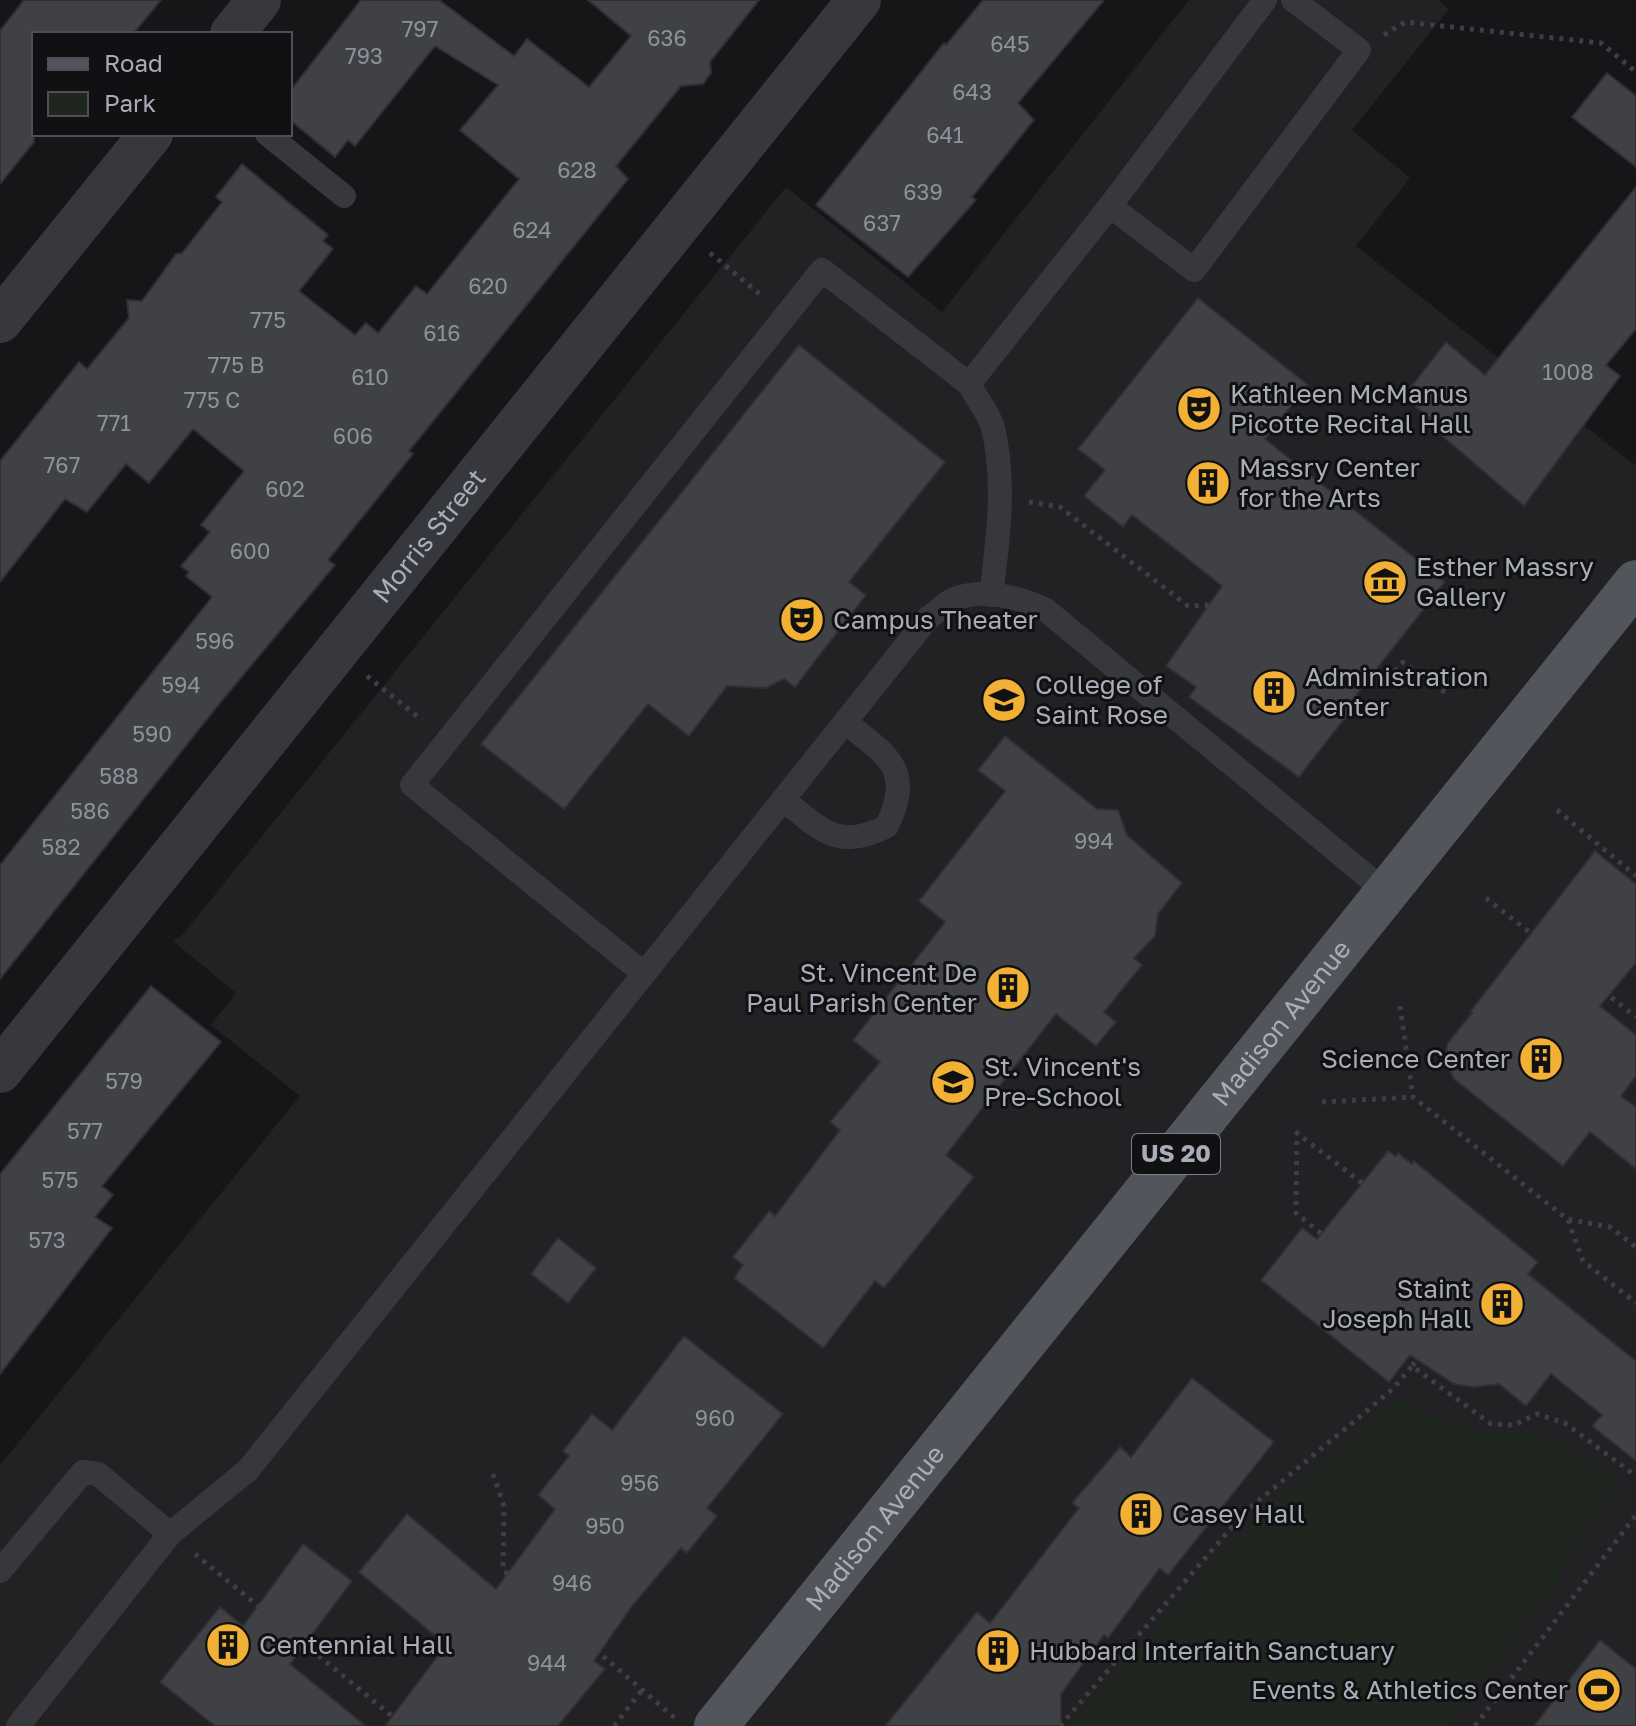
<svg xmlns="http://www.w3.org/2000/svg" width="1636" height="1726" viewBox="0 0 1636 1726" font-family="'Golos Text',sans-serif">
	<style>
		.built { fill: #222225 }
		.green { fill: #1e261f }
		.building { fill: #404145; stroke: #303034; stroke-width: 2 }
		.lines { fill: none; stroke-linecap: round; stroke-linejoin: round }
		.path { stroke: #3d3f44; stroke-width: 5; stroke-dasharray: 4 6; stroke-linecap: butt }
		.lane { stroke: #37383d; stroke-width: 24 }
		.street { stroke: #37383d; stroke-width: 44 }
		.primary { stroke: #53555c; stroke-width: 44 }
		.labels { text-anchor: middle; stroke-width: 6; stroke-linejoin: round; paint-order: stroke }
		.number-label { font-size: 22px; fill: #8e929b }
		.shield { fill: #111113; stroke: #7b7e86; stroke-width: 2 }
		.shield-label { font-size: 24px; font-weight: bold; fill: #a8adb8 }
		.poi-label { font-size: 26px; fill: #a8adb8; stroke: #111113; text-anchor: start }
		.street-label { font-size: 26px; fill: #a8adb8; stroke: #111113 }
	</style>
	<rect width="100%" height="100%" fill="#161618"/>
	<path class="built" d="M1189,0H1438L1449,9L1352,130L1410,178L1356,246L1636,466V1726H0V1465L300,1096L211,1025L236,993L173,941L183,934L786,187L942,312Z"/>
	<path class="green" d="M1400,1399L1446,1423L1477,1430L1534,1431L1607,1469L1615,1490L1559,1569L1557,1583L1446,1726H1068L1261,1513Z"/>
	<g class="building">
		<path d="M24,0H161L133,34H34V142L0,184V31Z"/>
		<path d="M361,0H439L514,56L527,39L589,87L631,36L588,0H759L710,62L711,73L703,84L681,86L616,166L628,179L409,451L413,454L328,560L335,565L224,698L0,979V865L212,597L186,576L189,572L181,566L210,532L201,525L244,471L193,429L149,483L126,464L87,512L65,499L0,582V461L79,362L87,369L129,318L127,300L142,301L176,254L182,253L222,202L216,197L242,164L328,235L323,241L333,249L299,291L355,335L366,323L378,333L416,286L427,294L519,179L460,130L498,85L435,46L355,146L348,140L335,157L290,120V91Z"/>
		<path d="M983,0H1104L1018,103L1034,120L972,197L976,200L908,277L816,205L944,43L946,45Z"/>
		<path d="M1607,73L1636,96V167L1572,117Z"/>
		<path d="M1636,187V329L1606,365L1620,376L1524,506L1426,422L1430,418L1403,397L1446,342L1485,375Z"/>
		<path d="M1198,298L1308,385L1265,439L1445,582L1357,694L1360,704L1354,714L1345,718L1299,777L1189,697L1196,687L1166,666L1222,586L1132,515L1123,527L1084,496L1105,470L1078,449Z"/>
		<path d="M799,345L945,462L849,582L866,595L795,687L784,679L766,688L727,686L689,736L648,704L564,809L481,744Z"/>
		<path d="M1005,736L1097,809L1118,810L1127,835L1182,883L1158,914L1155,936L1134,958L1142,965L1104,1012L1116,1022L1096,1046L1056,1014L946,1155L974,1177L884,1288L875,1281L823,1348L734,1278L743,1265L733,1257L769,1211L775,1216L840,1130L830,1122L880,1062L853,1040L945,922L919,901L1005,791L978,770Z"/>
		<path d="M1595,851L1636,884V963L1600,1006L1636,1035V1076L1621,1096L1636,1107V1169L1590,1132L1563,1166L1454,1079L1446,1062L1447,1044L1472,1013L1470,1012Z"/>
		<path d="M151,986L221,1042L102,1186L113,1195L95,1217L112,1228L0,1374V1174Z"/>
		<path d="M1388,1151L1396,1156L1398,1153L1412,1164L1414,1161L1538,1262L1528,1274L1636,1361V1461L1592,1426L1602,1415L1551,1374L1526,1406L1499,1384L1474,1387L1454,1384L1410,1355L1389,1382L1261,1280L1302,1228L1317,1239Z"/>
		<path d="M558,1238L596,1268L568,1303L531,1274Z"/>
		<path d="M684,1336L783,1414L707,1508L717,1516L687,1553L681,1548L632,1606L594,1661L605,1669L558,1726H385L446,1645L359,1572L407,1514L496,1589L555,1509L538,1495L569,1456L563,1451L592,1414L612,1430Z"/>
		<path d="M1192,1378L1274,1442L1168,1575L1160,1568L1108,1638L1104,1635L1061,1694V1726H885L977,1612L990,1623L1079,1508L1072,1503L1120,1447L1131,1457Z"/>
		<path d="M303,1544L352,1581L290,1664L366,1726H215L160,1682L220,1607L243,1626Z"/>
		<path d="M1600,1640L1636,1669V1726H1534Z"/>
	</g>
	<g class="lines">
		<g class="path">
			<path d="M1384,35L1405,22L1601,43L1636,72"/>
			<path d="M710,253L761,295"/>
			<path d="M1029,502L1060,507L1188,606L1288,602L1389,679L1403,662L1446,693"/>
			<path d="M367,676L422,720"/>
			<path d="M1557,810L1636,876"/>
			<path d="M1486,898L1636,1017"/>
			<path d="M1400,1006L1413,1097L1567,1219L1610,1227L1636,1247"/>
			<path d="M1322,1102L1413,1097"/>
			<path d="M1362,1183L1297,1133L1296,1213L1441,1331L1412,1366"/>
			<path d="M1568,1220L1583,1261L1636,1303"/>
			<path d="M493,1474L504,1506L503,1570L677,1720"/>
			<path d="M195,1554L404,1726"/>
			<path d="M614,1726L642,1690"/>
			<path d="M1060,1726L1245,1512L1393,1389L1412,1366L1491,1424L1514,1425L1537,1414L1565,1423L1636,1476"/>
			<path d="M1475,1726L1636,1515"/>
		</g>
		<g class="lane">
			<path d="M267,134L344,196"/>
			<path d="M1110,206L1194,270L1359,50L1293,0"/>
			<path d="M991,595C998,540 1006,482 993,428C989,413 976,398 969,384L1110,206L1265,0"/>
			<path d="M783,799C820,829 838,852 887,826C914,769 888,756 845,722"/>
			<path d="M643,973L412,785L822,270L969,384"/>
			<path d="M170,1534L248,1470L928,618C936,613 945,603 954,599C983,588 1019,597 1046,610L1387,893"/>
			<path d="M0,1571L83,1472L98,1474L170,1534L18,1726"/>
		</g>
		<g class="street">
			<path d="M232,34L259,0"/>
			<path d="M0,321L151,134"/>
			<path id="s1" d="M0,1071L859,0"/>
		</g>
		<path class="primary" id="s2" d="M716,1726L1636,582"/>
	</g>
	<defs>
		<g id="theatre-disc" transform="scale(2.3)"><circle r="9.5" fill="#f2b134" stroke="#111113"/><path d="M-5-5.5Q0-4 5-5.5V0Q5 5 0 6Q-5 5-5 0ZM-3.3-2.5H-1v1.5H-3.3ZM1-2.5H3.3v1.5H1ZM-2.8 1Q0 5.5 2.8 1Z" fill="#111"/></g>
		<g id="building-disc" transform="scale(2.3)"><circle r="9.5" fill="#f2b134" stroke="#111113"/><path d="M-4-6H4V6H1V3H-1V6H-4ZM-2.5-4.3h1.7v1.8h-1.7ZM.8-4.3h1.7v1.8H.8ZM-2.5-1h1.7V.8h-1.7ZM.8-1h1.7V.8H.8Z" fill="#111"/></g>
		<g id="museum-disc" transform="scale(2.3)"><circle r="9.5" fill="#f2b134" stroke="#111113"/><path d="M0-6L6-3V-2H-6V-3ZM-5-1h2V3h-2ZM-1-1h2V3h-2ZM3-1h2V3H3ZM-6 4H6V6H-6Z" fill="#111"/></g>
		<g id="university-disc" transform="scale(2.3)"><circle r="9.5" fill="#f2b134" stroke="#111113"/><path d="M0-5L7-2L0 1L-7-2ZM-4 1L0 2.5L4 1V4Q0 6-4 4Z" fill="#111"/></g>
		<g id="school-disc" transform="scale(2.3)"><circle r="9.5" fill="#f2b134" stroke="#111113"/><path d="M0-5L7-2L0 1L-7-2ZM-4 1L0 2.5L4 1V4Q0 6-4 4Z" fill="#111"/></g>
		<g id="stadium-disc" transform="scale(2.3)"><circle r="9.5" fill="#f2b134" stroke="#111113"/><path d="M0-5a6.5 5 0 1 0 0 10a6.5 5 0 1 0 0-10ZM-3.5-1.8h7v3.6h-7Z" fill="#111"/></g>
	</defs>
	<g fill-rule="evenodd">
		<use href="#theatre-disc" x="1199" y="409"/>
		<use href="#building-disc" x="1208" y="483"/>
		<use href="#museum-disc" x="1385" y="582"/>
		<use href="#theatre-disc" x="802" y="620"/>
		<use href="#building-disc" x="1274" y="692"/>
		<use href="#university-disc" x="1004" y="700"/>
		<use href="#building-disc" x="1008" y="988"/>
		<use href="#building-disc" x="1541" y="1059"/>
		<use href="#school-disc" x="953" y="1082"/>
		<use href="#building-disc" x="1502" y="1304"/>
		<use href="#building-disc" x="1141" y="1514"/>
		<use href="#building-disc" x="228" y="1645"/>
		<use href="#building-disc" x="998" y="1651"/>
		<use href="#stadium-disc" x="1599" y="1690"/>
	</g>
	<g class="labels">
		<g class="number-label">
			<text x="420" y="37">797</text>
			<text x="667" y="46">636</text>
			<text x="1010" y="52">645</text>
			<text x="364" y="64">793</text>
			<text x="972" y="100">643</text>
			<text x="945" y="143">641</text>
			<text x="577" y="178">628</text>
			<text x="923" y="200">639</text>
			<text x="882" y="231">637</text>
			<text x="532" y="238">624</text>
			<text x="488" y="294">620</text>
			<text x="268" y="328">775</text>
			<text x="442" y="341">616</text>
			<text x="236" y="373">775 B</text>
			<text x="1568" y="380">1008</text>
			<text x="370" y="385">610</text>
			<text x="212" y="408">775 C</text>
			<text x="114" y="431">771</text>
			<text x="353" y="444">606</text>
			<text x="62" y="473">767</text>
			<text x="285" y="497">602</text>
			<text x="250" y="559">600</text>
			<text x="215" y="649">596</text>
			<text x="181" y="693">594</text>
			<text x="152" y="742">590</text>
			<text x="119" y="784">588</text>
			<text x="90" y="819">586</text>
			<text x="1094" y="849">994</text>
			<text x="61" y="855">582</text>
			<text x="124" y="1089">579</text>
			<text x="85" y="1139">577</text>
			<text x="60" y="1188">575</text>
			<text x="47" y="1248">573</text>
			<text x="715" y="1426">960</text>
			<text x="640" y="1491">956</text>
			<text x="605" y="1534">950</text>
			<text x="572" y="1591">946</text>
			<text x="547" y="1671">944</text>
		</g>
		<rect class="shield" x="1132" y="1134" width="88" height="40" rx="6"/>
		<g class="shield-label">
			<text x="1176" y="1162">US 20</text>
		</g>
		<g class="poi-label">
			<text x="1230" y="403">Kathleen McManus<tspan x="1230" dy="30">Picotte Recital Hall</tspan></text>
			<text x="1239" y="477">Massry Center<tspan x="1239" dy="30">for the Arts</tspan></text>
			<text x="1416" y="576">Esther Massry<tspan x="1416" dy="30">Gallery</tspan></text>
			<text x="833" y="629">Campus Theater</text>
			<text x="1305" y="686">Administration<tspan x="1305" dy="30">Center</tspan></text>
			<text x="1035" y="694">College of<tspan x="1035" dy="30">Saint Rose</tspan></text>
			<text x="977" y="982" text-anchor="end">St. Vincent De<tspan x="977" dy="30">Paul Parish Center</tspan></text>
			<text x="1510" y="1068" text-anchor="end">Science Center</text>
			<text x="984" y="1076">St. Vincent's<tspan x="984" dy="30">Pre-School</tspan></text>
			<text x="1471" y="1298" text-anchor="end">Staint<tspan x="1471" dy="30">Joseph Hall</tspan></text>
			<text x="1172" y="1523">Casey Hall</text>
			<text x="259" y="1654">Centennial Hall</text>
			<text x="1029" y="1660">Hubbard Interfaith Sanctuary</text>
			<text x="1568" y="1699" text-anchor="end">Events &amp; Athletics Center</text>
		</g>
		<g class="street-label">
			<text dy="9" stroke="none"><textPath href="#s1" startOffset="686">Morris Street</textPath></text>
			<text dy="9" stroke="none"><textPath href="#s2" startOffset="902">Madison Avenue</textPath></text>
			<text dy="9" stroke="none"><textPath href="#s2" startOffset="254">Madison Avenue</textPath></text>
		</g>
	</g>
	<rect x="32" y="32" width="260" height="104" fill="#111113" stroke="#4d4f55" stroke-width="2"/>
	<rect x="48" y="58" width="40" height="12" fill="#53555c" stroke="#4d4f55" stroke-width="2"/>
	<text x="104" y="72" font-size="24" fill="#a8adb8">Road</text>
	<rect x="48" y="92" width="40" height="24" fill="#1e261f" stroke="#4d4f55" stroke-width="2"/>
	<text x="104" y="112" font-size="24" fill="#a8adb8">Park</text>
</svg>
